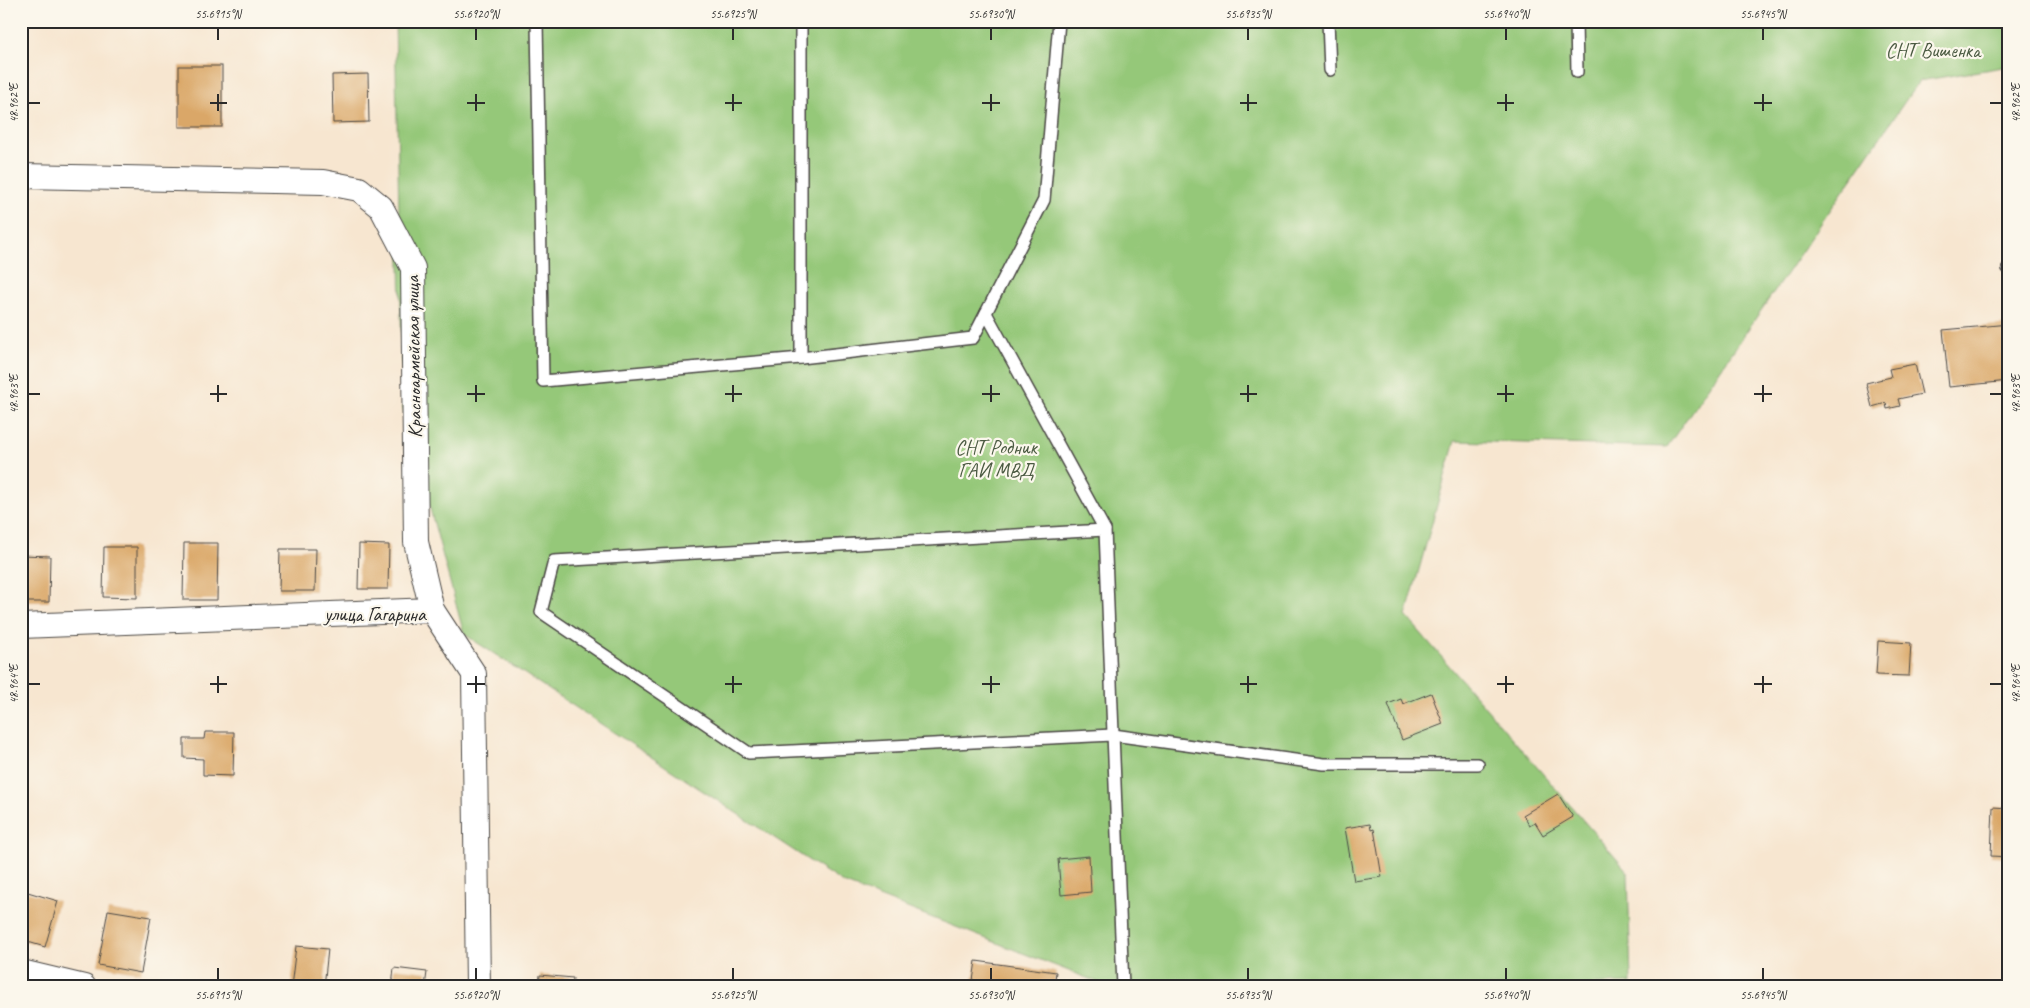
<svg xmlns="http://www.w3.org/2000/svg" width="2030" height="1008" viewBox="0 0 2030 1008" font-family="Caveat,sans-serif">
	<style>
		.green { fill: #95c879; stroke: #607a52 }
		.building { fill: #daa767 }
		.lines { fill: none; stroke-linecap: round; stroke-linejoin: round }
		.service-casing { stroke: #4a4744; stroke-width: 14 }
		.minor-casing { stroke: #4a4744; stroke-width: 26 }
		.service { stroke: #fff; stroke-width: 11 }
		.minor { stroke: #fff; stroke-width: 24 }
		.ticks { fill: none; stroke: #2b2b2b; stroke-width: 2 }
		.labels { text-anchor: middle; stroke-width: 4.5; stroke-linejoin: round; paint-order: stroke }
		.park-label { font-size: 20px; fill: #4b5a42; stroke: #fbf7ec }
		.street-label { font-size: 20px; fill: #2b2b2b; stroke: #fbf7ec }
		.neatline { fill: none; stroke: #2b2b2b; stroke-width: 2 }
		.ticks-label { font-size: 12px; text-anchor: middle; fill: #2b2b2b }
	</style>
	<rect width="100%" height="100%" fill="#fbf7ec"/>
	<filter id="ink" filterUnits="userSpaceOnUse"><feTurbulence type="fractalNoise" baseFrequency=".02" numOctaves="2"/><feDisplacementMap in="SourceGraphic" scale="10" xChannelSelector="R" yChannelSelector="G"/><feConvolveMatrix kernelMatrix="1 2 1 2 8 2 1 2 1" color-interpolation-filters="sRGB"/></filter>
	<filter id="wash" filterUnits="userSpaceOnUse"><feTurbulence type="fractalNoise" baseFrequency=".0096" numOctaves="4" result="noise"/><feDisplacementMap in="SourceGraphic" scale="20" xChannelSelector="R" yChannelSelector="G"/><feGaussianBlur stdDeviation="1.12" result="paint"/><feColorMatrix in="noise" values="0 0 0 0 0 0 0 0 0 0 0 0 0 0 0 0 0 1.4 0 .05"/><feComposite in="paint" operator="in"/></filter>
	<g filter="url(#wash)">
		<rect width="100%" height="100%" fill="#f7e6d0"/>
		<path class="green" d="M395,21H2009V66L1919,81L1667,447L1455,441L1406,616L1628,872L1631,983L1527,987H1110L843,883L464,634L403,409Z"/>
		<g id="blocks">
			<g class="building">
				<rect x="179" y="66" width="43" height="61"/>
				<path d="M368,74L369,122L333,123L332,75Z"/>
				<path d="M2009,324V381L1949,387L1943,330Z"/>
				<path d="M1915,364L1922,394L1898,399L1900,406L1887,409L1886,403L1872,407L1866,383L1891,377L1889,369Z"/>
				<path d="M184,543H218L217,600H183Z"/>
				<path d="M359,544L389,545L388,589H358Z"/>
				<path d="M104,547H137V598L103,597Z"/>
				<path d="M280,549H316L315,591H279Z"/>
				<path d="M21,555L50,556L49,602H21Z"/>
				<path d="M1878,641L1911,643L1909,676L1876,675Z"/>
				<path d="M1431,693L1443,724L1402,740L1388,704L1401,699L1403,704Z"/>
				<path d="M205,732H234L233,776L203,775V759L184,758V739H204Z"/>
				<path d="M1558,794L1573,817L1543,835L1535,822L1529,825L1523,815Z"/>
				<path d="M1993,807L2009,808V857L1991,856Z"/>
				<path d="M1370,824L1371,830L1374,829L1382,877L1354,881L1345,828Z"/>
				<path d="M1089,856L1091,892L1061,895L1058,859Z"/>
				<path d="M21,890L58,901L45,947L21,940Z"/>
				<path d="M108,910L151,917L141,973L98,965Z"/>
				<path d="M296,946L328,949L324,987H291Z"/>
				<path d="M976,961L1056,972L1054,987H972Z"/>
				<path d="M394,968L427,972L425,987H392Z"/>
				<path d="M540,975L573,978L572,987H539Z"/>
			</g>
		</g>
	</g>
	<g filter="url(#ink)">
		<use href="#blocks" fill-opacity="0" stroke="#4a4744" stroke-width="1"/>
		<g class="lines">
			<g class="service-casing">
				<g id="service">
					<path d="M537,21L543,381L801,358L973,338L1044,200L1059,21"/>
					<path d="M801,21V358"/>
					<path d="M1328,21L1330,70"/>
					<path d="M1576,21L1577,72"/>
					<path d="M2008,268H2009"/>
					<path d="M986,313L1105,530L1123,987"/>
					<path d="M1105,530L554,561L541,612L749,753L1113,735L1324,764H1478"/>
				</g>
			</g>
			<g class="minor-casing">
				<g id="minor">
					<path d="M21,176L323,182L359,189L381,207L413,268L416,542L432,610"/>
					<path d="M21,626L432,610L474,674L478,987"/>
					<path d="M21,972L84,987"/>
				</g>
			</g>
			<use href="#service" class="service"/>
			<use href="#minor" class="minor"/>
		</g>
	</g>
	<path class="ticks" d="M218,28V40M476,28V40M733,28V40M991,28V40M1248,28V40M1506,28V40M1763,28V40M218,94V111M476,94V111M733,94V111M991,94V111M1248,94V111M1506,94V111M1763,94V111M28,103H40M210,103H227M467,103H485M725,103H742M982,103H1000M1240,103H1257M1497,103H1514M1754,103H1772M1990,103H2002M218,385V402M476,385V402M733,385V402M991,385V402M1248,385V402M1506,385V402M1763,385V402M28,394H40M210,394H227M467,394H485M725,394H742M982,394H1000M1240,394H1257M1497,394H1514M1754,394H1772M1990,394H2002M218,676V693M476,676V693M733,676V693M991,676V693M1248,676V693M1506,676V693M1763,676V693M28,684H40M210,684H227M467,684H485M725,684H742M982,684H1000M1240,684H1257M1497,684H1514M1754,684H1772M1990,684H2002M218,968V980M476,968V980M733,968V980M991,968V980M1248,968V980M1506,968V980M1763,968V980"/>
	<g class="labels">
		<g class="park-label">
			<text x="1933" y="57">СНТ Вишенка</text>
			<text x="996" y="454">СНТ Родник<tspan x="996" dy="23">ГАИ МВД</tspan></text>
		</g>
		<g class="street-label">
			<text transform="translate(413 357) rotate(-91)" y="7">Красноармейская улица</text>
			<text x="375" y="621">улица Гагарина</text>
		</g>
	</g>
	<rect width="2030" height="1008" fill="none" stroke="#fbf7ec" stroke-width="55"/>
	<rect x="28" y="28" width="1974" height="952" class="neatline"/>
	<g class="ticks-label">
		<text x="218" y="18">55.6915°N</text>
		<text x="476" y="18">55.6920°N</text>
		<text x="733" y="18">55.6925°N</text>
		<text x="991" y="18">55.6930°N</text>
		<text x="1248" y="18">55.6935°N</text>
		<text x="1506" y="18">55.6940°N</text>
		<text x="1763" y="18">55.6945°N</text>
		<text transform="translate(2016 103) rotate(-90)" y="4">48.962°E</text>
		<text transform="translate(14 103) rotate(-90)" y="4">48.962°E</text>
		<text transform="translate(2016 394) rotate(-90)" y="4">48.963°E</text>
		<text transform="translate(14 394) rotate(-90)" y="4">48.963°E</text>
		<text transform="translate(2016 684) rotate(-90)" y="4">48.964°E</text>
		<text transform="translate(14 684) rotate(-90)" y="4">48.964°E</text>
		<text x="218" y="999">55.6915°N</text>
		<text x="476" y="999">55.6920°N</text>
		<text x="733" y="999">55.6925°N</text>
		<text x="991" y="999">55.6930°N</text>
		<text x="1248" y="999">55.6935°N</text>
		<text x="1506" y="999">55.6940°N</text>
		<text x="1763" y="999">55.6945°N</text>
	</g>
</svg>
